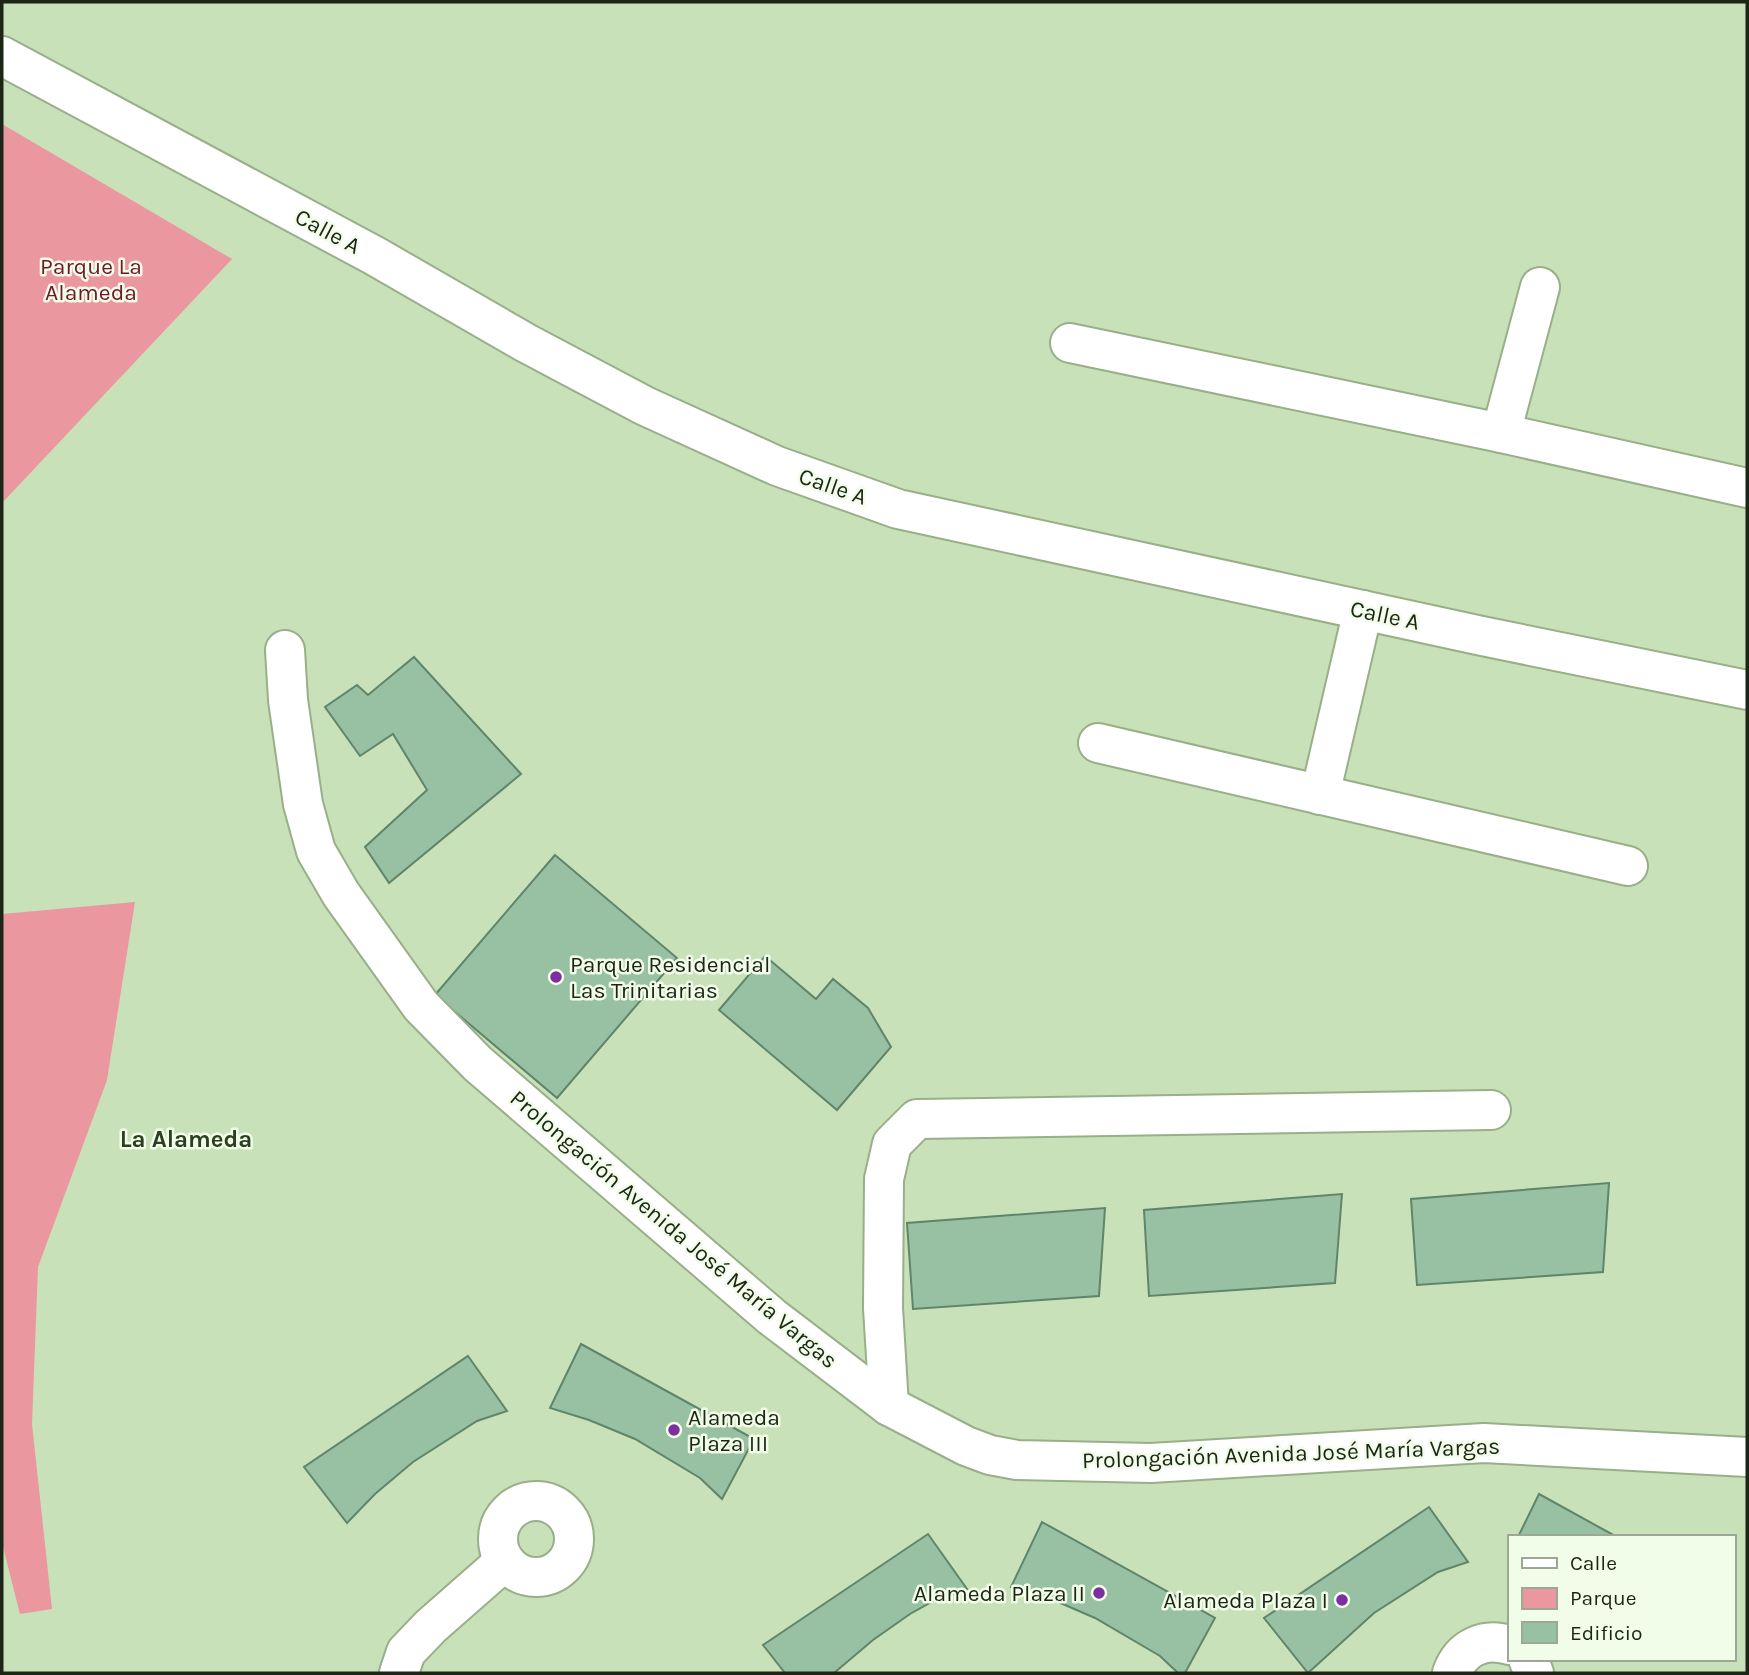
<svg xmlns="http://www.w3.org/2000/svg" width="1749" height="1675" viewBox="0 0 1749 1675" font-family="Karla,sans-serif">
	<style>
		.green { fill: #ea97a0 }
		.building { fill: #98c0a3; stroke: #5f856a; stroke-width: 2 }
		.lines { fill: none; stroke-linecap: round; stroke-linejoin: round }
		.minor-casing { stroke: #98af89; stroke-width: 42 }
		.minor { stroke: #fff; stroke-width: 38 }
		.poi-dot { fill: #7d2fa0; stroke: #f1fde9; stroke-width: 2.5 }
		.labels { text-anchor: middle; stroke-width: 5; stroke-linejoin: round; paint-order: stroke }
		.street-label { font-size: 23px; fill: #1c2516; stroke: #f1fde9 }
		.park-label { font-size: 23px; fill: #70162b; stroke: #f1fde9 }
		.poi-label { font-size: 23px; fill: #1c2516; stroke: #f1fde9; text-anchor: start }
		.neighbourhood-label { font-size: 24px; font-weight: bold; fill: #2c3f1e; stroke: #f1fde9 }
	</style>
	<rect width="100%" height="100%" fill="#c8e1b9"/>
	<g class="green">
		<path d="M2,124L232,259L2,503Z"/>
		<path d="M135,902L107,1080L38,1267L32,1424L52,1609L20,1614L2,1543V914Z"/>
	</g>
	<g class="building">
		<path d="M414,657L521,774L389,883L365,847L427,790L393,734L360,756L325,707L357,685L368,695Z"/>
		<path d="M555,855L677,958L557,1098L435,995Z"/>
		<path d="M765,956L816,999L833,979L868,1008L891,1047L837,1110L719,1010Z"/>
		<path d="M1609,1183L1603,1272L1417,1285L1411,1199Z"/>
		<path d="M1342,1194L1335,1283L1149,1296L1144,1210Z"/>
		<path d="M1105,1208L1099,1296L913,1309L907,1223Z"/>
		<path d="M581,1344L754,1439L722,1499L700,1478L635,1439L589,1420L550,1408Z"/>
		<path d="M468,1356L507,1411L477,1421L413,1462L375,1494L347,1523L304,1467Z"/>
		<path d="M1539,1494L1617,1537H1518Z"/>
		<path d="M1429,1507L1468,1562L1438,1572L1374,1613L1308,1673L1264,1618Z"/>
		<path d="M1042,1522L1215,1618L1185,1673H1178L1160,1656L1095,1618L1049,1598L1011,1587Z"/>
		<path d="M928,1534L967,1589L937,1599L910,1614L873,1640L834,1673H785L763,1645Z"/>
	</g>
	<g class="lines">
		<g class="minor-casing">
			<g id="minor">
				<path d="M2,56L375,256L526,343L645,406L777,466L898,509L1482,636L1747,690"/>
				<path d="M1070,343L1501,433L1747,488"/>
				<path d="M1501,433L1540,287"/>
				<path d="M285,650L288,700L303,804L316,851L341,894L421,1006L478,1064L772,1317L889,1406L966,1446L990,1455L1017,1460L1151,1463L1484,1443L1747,1457"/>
				<path d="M1098,743L1628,866"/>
				<path d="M1320,795L1363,610"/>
				<path d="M889,1406L883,1308L884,1179L892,1144L917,1119L1491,1110"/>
				<circle cx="536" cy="1539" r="38"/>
				<path d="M1528,1659L1534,1673"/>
				<path d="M399,1673L406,1652L431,1626L505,1561"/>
				<path d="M1452,1673C1461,1648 1484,1637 1509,1645"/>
			</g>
		</g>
		<use href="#minor" class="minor"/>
	</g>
	<g class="poi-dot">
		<circle cx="556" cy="977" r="7"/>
		<circle cx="674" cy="1430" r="7"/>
		<circle cx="1099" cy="1593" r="7"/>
		<circle cx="1342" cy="1600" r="7"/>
	</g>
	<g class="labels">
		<g class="street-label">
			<text transform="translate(328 231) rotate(28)" y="8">Calle A</text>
			<text transform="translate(833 486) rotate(19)" y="8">Calle A</text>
			<text transform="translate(1385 615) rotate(12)" y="8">Calle A</text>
			<text transform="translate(674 1229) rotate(40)" y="8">Prolongación Avenida José María Vargas</text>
			<text transform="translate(1291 1453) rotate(-2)" y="8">Prolongación Avenida José María Vargas</text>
		</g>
		<g class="park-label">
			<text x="91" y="274">Parque La<tspan x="91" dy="26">Alameda</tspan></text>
		</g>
		<g class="poi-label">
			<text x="570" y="972">Parque Residencial<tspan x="570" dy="26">Las Trinitarias</tspan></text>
			<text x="688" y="1425">Alameda<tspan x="688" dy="26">Plaza III</tspan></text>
			<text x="1085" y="1601" text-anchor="end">Alameda Plaza II</text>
			<text x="1328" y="1608" text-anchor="end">Alameda Plaza I</text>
		</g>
		<g class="neighbourhood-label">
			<text x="186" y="1147">La Alameda</text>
		</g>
	</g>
	<rect width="1749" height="1675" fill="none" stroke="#1c2516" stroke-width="7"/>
	<rect x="1508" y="1535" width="228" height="126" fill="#f1fde9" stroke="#9ca795" stroke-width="2"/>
	<rect x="1522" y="1558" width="35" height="10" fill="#ffffff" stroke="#9ca795" stroke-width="2"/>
	<text x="1570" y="1570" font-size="21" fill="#1c2516">Calle</text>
	<rect x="1522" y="1588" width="35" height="21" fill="#ea97a0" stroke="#9ca795" stroke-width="2"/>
	<text x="1570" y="1605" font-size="21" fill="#1c2516">Parque</text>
	<rect x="1522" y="1622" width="35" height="21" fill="#98c0a3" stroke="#9ca795" stroke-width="2"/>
	<text x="1570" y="1640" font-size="21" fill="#1c2516">Edificio</text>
</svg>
